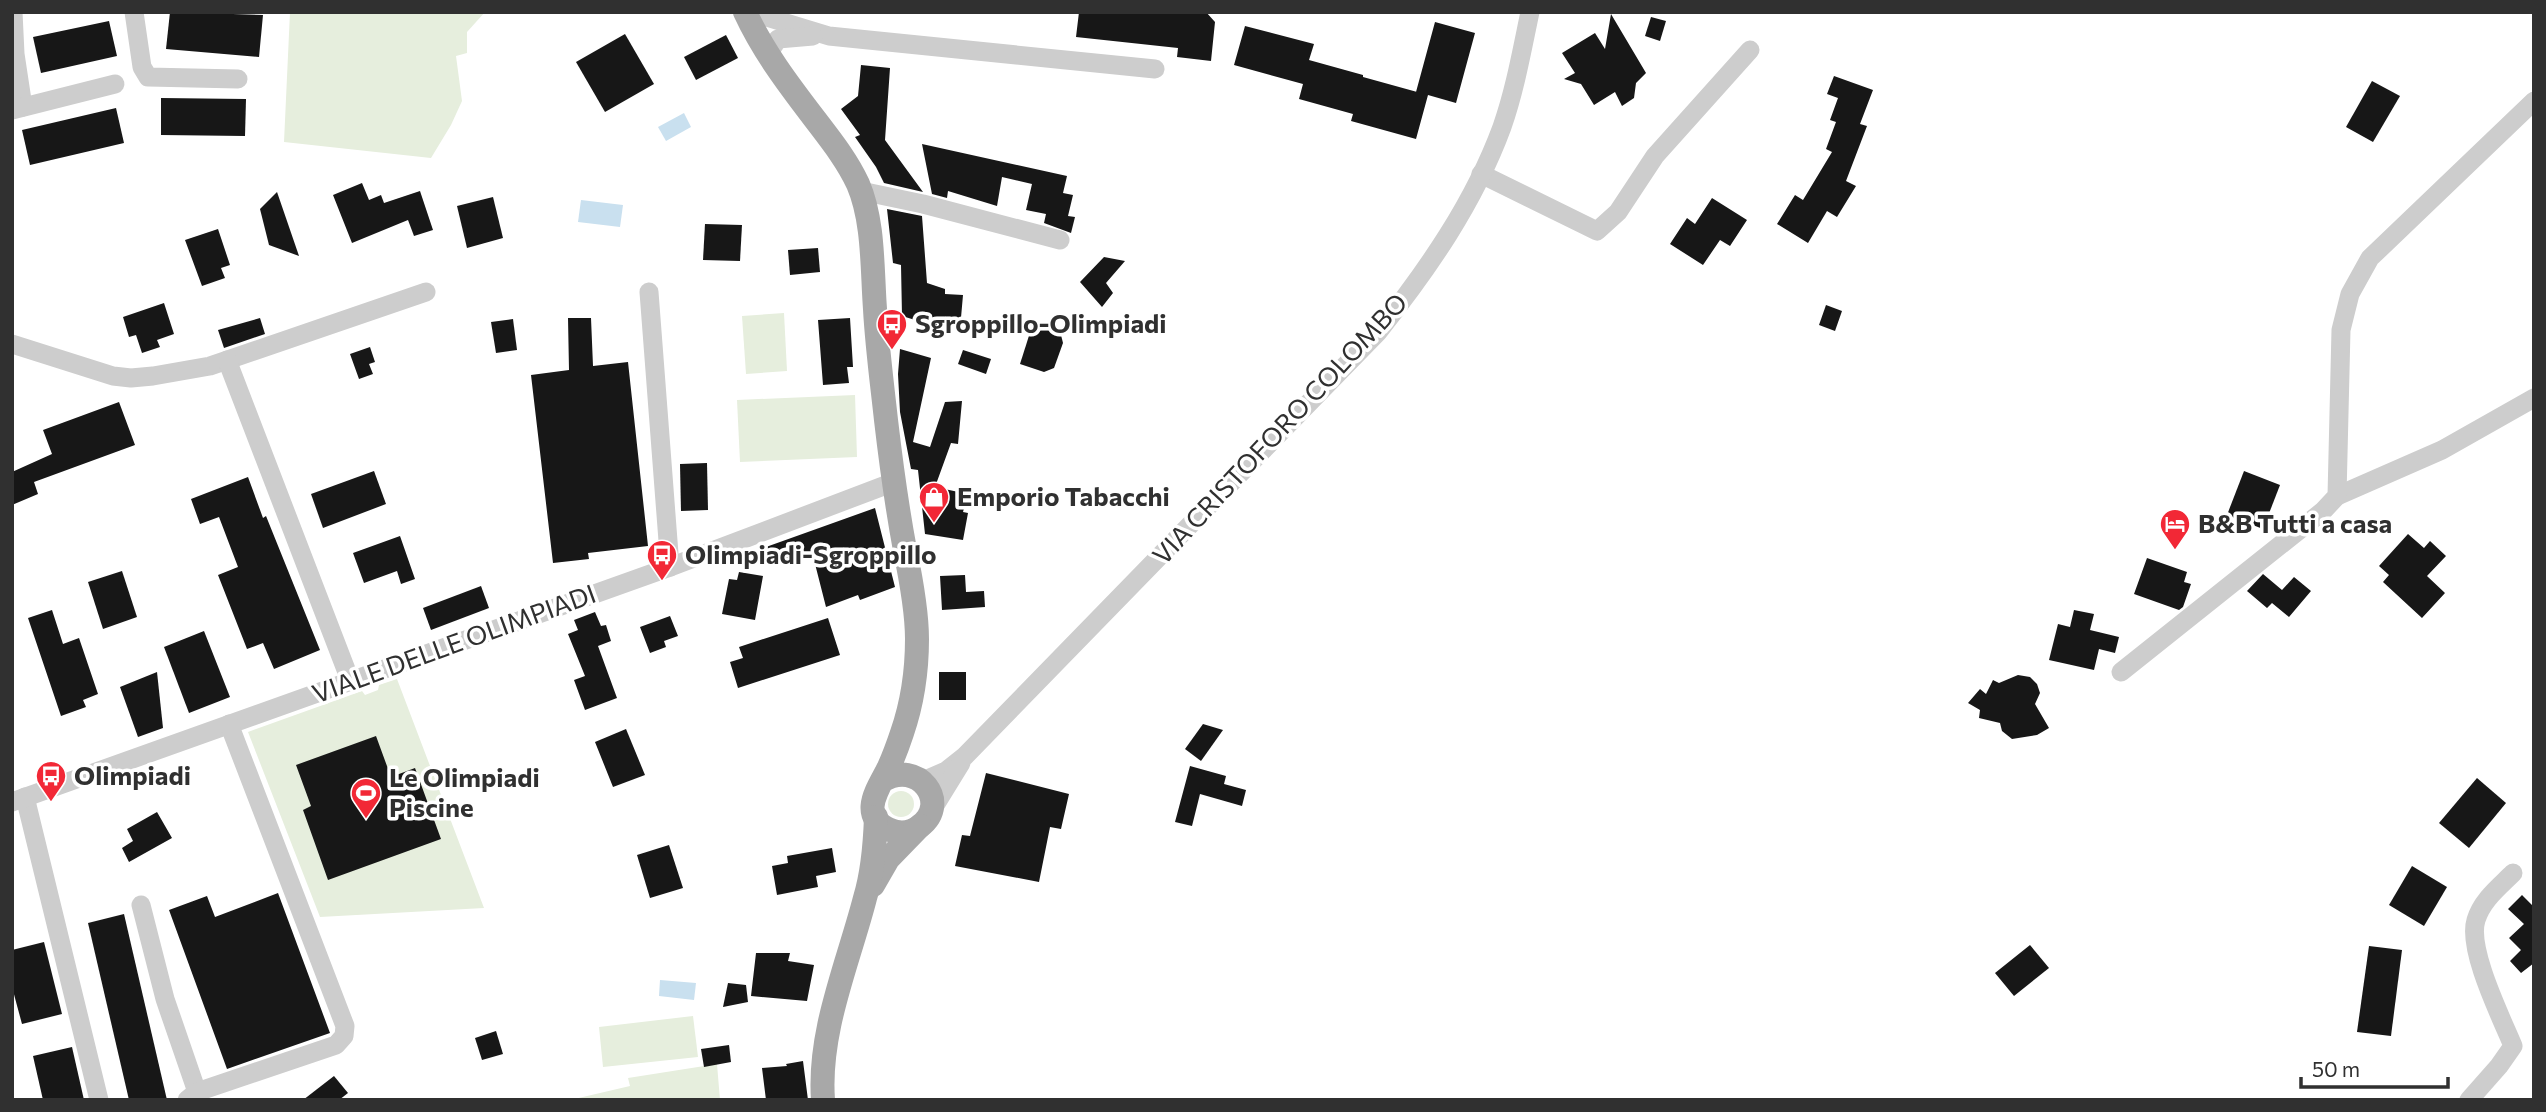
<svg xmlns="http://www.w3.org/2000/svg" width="2546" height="1112" viewBox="0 0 2546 1112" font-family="Commissioner,sans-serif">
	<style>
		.green { fill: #e6eedd }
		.water { fill: #c9e0ef }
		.building { fill: #171717 }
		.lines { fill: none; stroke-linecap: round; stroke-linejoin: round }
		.minor { stroke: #cdcdcd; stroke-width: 19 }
		.major { stroke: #a8a8a8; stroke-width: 24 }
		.labels { text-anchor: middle; stroke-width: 7; stroke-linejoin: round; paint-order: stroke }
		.poi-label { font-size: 26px; font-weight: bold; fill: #303030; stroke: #fff; text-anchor: start }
		.street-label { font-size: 26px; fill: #303030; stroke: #fff }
	</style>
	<rect width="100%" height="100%" fill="#fff"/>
	<g class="green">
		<path d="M290,12H485L467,32V53L456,56L462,101L451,125L431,158L284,142Z"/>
		<path d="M784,313L787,371L746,374L742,316Z"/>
		<path d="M855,395L857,457L740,462L737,400Z"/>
		<path d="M397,679L484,908L320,917L248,732L362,691L365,695L378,690L379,685Z"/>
		<circle cx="901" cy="804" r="13"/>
		<path d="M693,1016L698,1057L603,1067L599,1027Z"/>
		<path d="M717,1064L720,1100H570L630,1086L628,1078Z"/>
	</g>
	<g class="water">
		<path d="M684,113L691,127L666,141L658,127Z"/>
		<path d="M581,200L623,205L620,227L578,222Z"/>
		<path d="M660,980L696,983L694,1000L659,996Z"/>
	</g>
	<g class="building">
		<path d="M170,12L263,15L259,57L166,49Z"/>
		<path d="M1079,12H1206L1215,22L1211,61L1177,57L1178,48L1076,37Z"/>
		<path d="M1611,14L1646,73L1636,83L1634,98L1622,106L1615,92L1594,105L1581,84L1564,79L1575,73L1562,53L1595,33L1605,49Z"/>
		<path d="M1651,17L1666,21L1660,41L1645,36Z"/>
		<path d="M109,21L117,56L41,73L33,37Z"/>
		<path d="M1435,22L1475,33L1456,103L1428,95L1416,139L1351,121L1353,114L1299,99L1303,84L1234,65L1245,26L1314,44L1309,60L1363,75V77L1428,95L1416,92Z"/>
		<path d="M625,34L654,84L605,112L576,62Z"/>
		<path d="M726,35L738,58L696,80L684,57Z"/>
		<path d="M861,65L890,68L885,140L923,192L884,183L876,167L855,137L860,135L841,109L858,96Z"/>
		<path d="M1834,76L1873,90L1860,124L1867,126L1846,181L1856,186L1837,217L1827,211L1808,243L1777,224L1795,195L1803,200L1832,152L1826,149L1836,122L1830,120L1838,98L1827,94Z"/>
		<path d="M2372,81L2400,96L2373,142L2346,127Z"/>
		<path d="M161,98L246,99L245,136L161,135Z"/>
		<path d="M116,108L124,143L30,165L22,130Z"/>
		<path d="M922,144L1067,176L1063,193L1073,195L1068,216L1075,217L1071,233L1044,223L1046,214L1026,210L1032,184L1002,177L997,206L948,191L947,198L932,194Z"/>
		<path d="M362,183L369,200L381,195L384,203L420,191L433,230L414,236L408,220L352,243L333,195Z"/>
		<path d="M277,192L299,256L269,245L260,209Z"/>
		<path d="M493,197L503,238L467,248L457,206Z"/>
		<path d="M1712,198L1747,220L1730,246L1720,240L1703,265L1670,244L1687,218L1695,224Z"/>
		<path d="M887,209L922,216L927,283L945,289V294L963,295L960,329L938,327L902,316L901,265L893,263Z"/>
		<path d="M705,224L742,225L740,261L703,260Z"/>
		<path d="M218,229L230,265L221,268L225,278L202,286L185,240Z"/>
		<path d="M818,248L820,272L790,275L788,250Z"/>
		<path d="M1104,257L1125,261L1106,283L1113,293L1102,307L1080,282Z"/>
		<path d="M164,303L174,334L157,340L160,347L142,353L136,335L129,337L123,317Z"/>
		<path d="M1826,305L1842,311L1835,331L1819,325Z"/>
		<path d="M260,318L265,334L224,348L218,330Z"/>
		<path d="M568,318H591L593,366L628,362L648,546L588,553L589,559L553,563L531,375L569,370Z"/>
		<path d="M850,318L853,367H847L849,383L823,385L818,320Z"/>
		<path d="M513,319L517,350L496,353L491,322Z"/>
		<path d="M1034,320L1059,327L1063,343L1054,368L1044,372L1020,364Z"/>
		<path d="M370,347L375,362L369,364L373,374L359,379L350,354Z"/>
		<path d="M900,349L931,358L913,442L930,447L945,402L962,401L958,444L951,443L935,487L968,494L963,512L968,513L963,540L925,534L918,470L911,469L900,412L898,374Z"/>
		<path d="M963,350L991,359L986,374L958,364Z"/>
		<path d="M119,402L135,445L34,482L38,494L12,505V472L52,454L43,430Z"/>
		<path d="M707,463L708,510L681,511L680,464Z"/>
		<path d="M374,471L386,504L323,528L311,494Z"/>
		<path d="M2244,471L2280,485L2263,529L2227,515Z"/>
		<path d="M248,477L263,518L266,516L320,650L274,669L263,643L247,649L218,575L238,567L219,517L200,524L191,499Z"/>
		<path d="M875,508L895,587L860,600L858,595L826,607L813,556L771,565L766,547Z"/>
		<path d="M2408,534L2424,548L2430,541L2446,556L2427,576L2445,593L2422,618L2383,582L2389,575L2379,566Z"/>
		<path d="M400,536L415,579L401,584L397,571L364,583L353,553Z"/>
		<path d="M2147,558L2187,572L2184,582L2191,584L2183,607L2179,610L2134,594Z"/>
		<path d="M122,571L137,617L103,629L88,582Z"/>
		<path d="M739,572L763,576L755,620L722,614L729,579L737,580Z"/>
		<path d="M2263,574L2282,590L2294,577L2311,591L2289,617L2272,603L2267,608L2247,591Z"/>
		<path d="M965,575L966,592L984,591L985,607L942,610L940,576Z"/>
		<path d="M481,586L489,608L431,630L423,608Z"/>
		<path d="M52,610L63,644L79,638L98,694L83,700L86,707L61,716L28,618Z"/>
		<path d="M2074,610L2094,614L2090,630L2119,637L2115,653L2099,649L2094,670L2049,660L2058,624L2070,627Z"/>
		<path d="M595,612L601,626L606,625L611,641L598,646L617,698L585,710L574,680L585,676L568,634L578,630L574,620Z"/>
		<path d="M670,616L678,636L664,641L666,647L650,653L640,627Z"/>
		<path d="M828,618L840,655L738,688L730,662L743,658L739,647Z"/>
		<path d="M204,631L230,697L189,713L164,647Z"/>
		<path d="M157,672L163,728L138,737L120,687Z"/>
		<rect x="939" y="672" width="27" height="28"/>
		<path d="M2018,675L2030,677L2037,684L2040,693L2035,704L2049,728L2037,735L2012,739L2002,731L2000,723L1979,718L1980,710L1968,703L1980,689L1986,694L1993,680L1999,683Z"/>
		<path d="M1203,724L1223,730L1201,761L1185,749Z"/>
		<path d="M626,729L645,775L613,787L595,742Z"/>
		<path d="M376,736L391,777L415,768L441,839L328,880L303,810L311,806L296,765Z"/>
		<path d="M1190,766L1226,776L1224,784L1246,790L1242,806L1200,794L1192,826L1175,822Z"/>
		<path d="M986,773L1069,794L1061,829L1050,827L1039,882L955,866L962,835L970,836Z"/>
		<path d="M2477,778L2506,803L2469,848L2439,823Z"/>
		<path d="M157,812L172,838L129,862L122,848L133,841L127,829Z"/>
		<path d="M669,845L683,888L650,898L637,855Z"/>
		<path d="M832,848L836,872L816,876L818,887L777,895L772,866L788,863L787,856Z"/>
		<path d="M2412,866L2447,887L2424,926L2389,905Z"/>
		<path d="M278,893L330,1033L227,1069L169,910L207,896L215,917Z"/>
		<path d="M2522,895L2534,907V963L2521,973L2510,961L2521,950L2509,938L2524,924L2508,909Z"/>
		<path d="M124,914L167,1100H129L88,923Z"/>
		<path d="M44,942L62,1014L22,1024L12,987V950Z"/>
		<path d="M2030,945L2049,968L2014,996L1995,973Z"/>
		<path d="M2369,946L2402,950L2391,1036L2357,1032Z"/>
		<path d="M756,953H790L788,961L814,965L807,1001L751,996Z"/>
		<path d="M728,983L746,985L748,1002L723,1007Z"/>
		<path d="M496,1031L503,1054L482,1060L475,1038Z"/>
		<path d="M729,1045L731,1062L704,1067L701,1049Z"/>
		<path d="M72,1047L84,1100H43L33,1056Z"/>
		<path d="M803,1061L808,1100H766L762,1068L787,1066L786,1064Z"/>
		<path d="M334,1076L348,1093L339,1100H303Z"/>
	</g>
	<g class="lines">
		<g class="minor">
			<path d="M13,12L15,54L23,107"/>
			<path d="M134,12L142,67L148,77L238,79"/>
			<path d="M750,12L829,36L1155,69"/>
			<path d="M767,55L778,39L813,36"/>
			<path d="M12,110L115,84"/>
			<path d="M1481,174L1597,231L1618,212L1655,156L1750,50"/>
			<path d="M861,191L923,204L1060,240"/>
			<path d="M649,292L670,567"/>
			<path d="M12,344L113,376L131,378L153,376L210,366L426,292"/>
			<path d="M227,360L350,680"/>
			<path d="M2337,496L2442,450L2534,398"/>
			<path d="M2121,672L2323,511L2337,496L2341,330L2350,294L2370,258L2534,101"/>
			<path d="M923,781L946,771L965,756L1378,332C1428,269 1474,203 1502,127C1515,90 1522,50 1530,12"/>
			<path d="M25,797L99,1100"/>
			<path d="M12,802L670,567L894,482"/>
			<path d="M929,815L961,763"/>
			<path d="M141,905L165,999L197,1092"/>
			<path d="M187,1100L197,1092L336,1045L344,1036L345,1026L229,724"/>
			<path d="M2469,1100L2499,1066L2513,1046C2501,1017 2467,949 2476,920C2482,900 2499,887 2513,873"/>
		</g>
		<g class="major">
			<path d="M745,12C763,51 788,84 814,118C830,139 847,160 858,184C874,221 872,269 875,309C877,346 882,383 886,420C891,463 897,507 905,550C911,579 917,610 917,639C917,670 912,704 902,733C898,745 894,756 889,767C879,788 857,815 890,830C900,834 911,833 920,826C951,803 918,758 882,781"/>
			<path d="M873,885L888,859L920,826"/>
			<path d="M823,1100C818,1031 848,964 865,898C873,872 875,845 876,817"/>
		</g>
	</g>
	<defs>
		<g id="bus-pin" transform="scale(1.575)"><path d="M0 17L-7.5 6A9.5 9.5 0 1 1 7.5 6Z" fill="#f22836" stroke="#fff"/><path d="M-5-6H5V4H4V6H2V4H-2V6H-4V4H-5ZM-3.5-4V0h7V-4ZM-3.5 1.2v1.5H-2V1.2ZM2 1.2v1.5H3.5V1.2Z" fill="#fff"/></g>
		<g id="shop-pin" transform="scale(1.575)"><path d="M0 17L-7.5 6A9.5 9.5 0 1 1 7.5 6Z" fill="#f22836" stroke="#fff"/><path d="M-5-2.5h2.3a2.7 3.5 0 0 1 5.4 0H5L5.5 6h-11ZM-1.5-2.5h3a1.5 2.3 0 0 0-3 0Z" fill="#fff"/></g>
		<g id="hotel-pin" transform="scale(1.575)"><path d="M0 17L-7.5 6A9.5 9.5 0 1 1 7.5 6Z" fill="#f22836" stroke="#fff"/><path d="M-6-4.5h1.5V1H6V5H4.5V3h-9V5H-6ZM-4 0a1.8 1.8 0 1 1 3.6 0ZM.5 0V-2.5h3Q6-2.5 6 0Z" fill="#fff"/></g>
		<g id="stadium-pin" transform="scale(1.575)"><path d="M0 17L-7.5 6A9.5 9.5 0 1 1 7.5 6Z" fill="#f22836" stroke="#fff"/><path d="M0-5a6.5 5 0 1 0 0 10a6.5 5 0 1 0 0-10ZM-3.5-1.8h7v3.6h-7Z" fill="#fff"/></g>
	</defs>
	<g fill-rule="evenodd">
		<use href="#bus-pin" x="892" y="324"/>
		<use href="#shop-pin" x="934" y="497"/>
		<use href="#hotel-pin" x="2175" y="524"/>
		<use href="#bus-pin" x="662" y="555"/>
		<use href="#bus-pin" x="51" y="776"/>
		<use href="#stadium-pin" x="366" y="793"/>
	</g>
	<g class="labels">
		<g class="poi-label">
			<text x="915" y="333">Sgroppillo-Olimpiadi</text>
			<text x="957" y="506">Emporio Tabacchi</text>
			<text x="2198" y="533">B&amp;B Tutti a casa</text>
			<text x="685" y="564">Olimpiadi-Sgroppillo</text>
			<text x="74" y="785">Olimpiadi</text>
			<text x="389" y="787">Le Olimpiadi<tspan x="389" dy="30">Piscine</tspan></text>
		</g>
		<g class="street-label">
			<text transform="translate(1280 429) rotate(-47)" y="9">VIA CRISTOFORO COLOMBO</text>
			<text transform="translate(454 644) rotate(-20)" y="9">VIALE DELLE OLIMPIADI</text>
		</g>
	</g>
	<rect width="2546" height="1112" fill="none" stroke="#303030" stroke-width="28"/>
	<path d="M2301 1077v10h147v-10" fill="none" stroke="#303030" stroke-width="3.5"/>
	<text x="2312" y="1077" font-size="21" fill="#303030" stroke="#ffffff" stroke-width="5" paint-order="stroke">50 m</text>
</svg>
